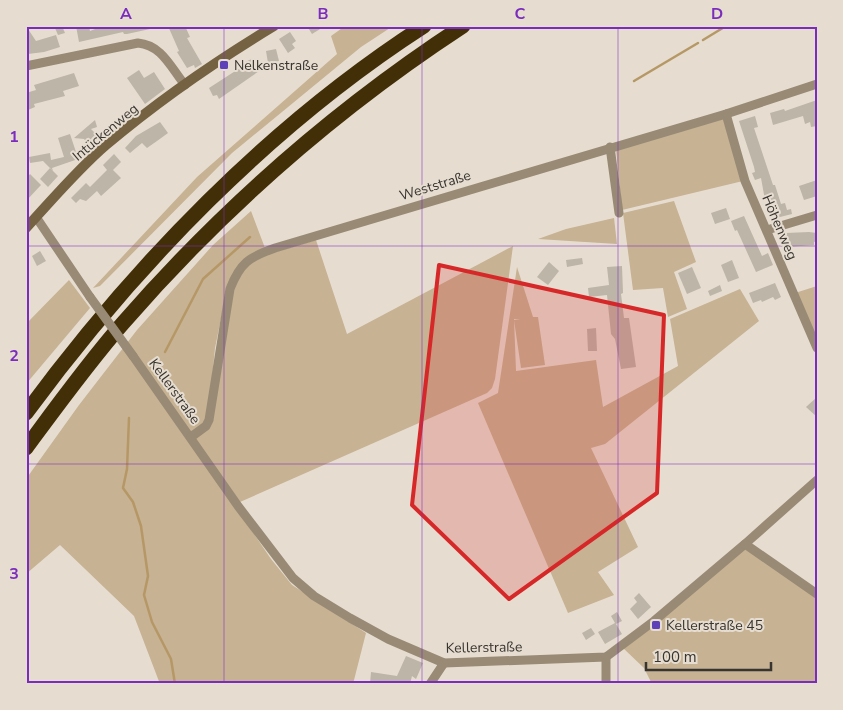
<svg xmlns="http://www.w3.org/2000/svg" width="843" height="710" viewBox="0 0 843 710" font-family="'Nunito Sans',sans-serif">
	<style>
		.green { fill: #c7b293 }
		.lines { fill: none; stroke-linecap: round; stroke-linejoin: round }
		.stream { stroke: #b69866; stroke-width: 2.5 }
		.building { fill: #bdb5a8 }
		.street { stroke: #988a75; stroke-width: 9 }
		.secondary { stroke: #756243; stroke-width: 10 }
		.highway { stroke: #432f07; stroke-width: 15 }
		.street-bridge { stroke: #988a75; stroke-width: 9 }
		.marked { fill: #d62828; fill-opacity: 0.2; stroke: #d62828; stroke-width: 4; stroke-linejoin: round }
		.grid { fill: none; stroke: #7b2cbf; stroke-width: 1; stroke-opacity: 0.55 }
		.poi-dot { fill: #5e41b9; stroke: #e6ddd0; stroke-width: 2 }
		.labels { text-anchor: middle; stroke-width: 4; stroke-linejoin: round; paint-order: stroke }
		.poi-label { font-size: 14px; fill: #383530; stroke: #e6ddd0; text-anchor: start }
		.street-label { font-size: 14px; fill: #383530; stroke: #e6ddd0 }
		.neatline { fill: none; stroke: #7b2cbf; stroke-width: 2 }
		.grid-label { font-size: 16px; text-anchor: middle; font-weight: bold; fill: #7b2cbf }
	</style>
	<rect width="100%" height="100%" fill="#e6ddd0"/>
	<g class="green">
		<path d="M345,26H393L361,47L232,153L100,286L93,288L197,177L337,54L331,36Z"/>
		<path d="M724,118L743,181L622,210L616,149Z"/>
		<path d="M674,201L696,262L674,272L687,309L668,317L663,288L633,290L623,213Z"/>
		<path d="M251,211L265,248L227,289L215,348L208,419L188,437L271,559L292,585L366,633L353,684H160L134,616L60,545L26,574V479L79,405L137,330L213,245Z"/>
		<path d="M614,218L617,244L538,239L566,229Z"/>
		<path d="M316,240L347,334L513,246L495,379L492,388L487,393L240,502L194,437L211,425L233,290L241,272L258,257Z"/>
		<path d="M517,267L533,317H538L545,365L521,368L514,320L520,319H514L516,371L596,360L603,407L678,366L670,319L740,289L759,321L605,444L591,448L638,547L598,572L614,595L568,613L478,403L498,393Z"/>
		<path d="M69,280L90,308L26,384V324Z"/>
		<path d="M817,286V344L795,293Z"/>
		<path d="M746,547L817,596V684H652L644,668L623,648Z"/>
	</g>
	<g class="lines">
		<g class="stream">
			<path d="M703,40L726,26"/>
			<path d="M634,81L698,43"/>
			<path d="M165,352L203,279L250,237"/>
			<path d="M129,418L127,469L123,488L133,502L141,526L148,576L144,595L152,622L171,659L175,684"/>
		</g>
	</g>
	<g class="building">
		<path d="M26,26L36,41L56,35L60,47L44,52L28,54Z"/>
		<path d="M62,26L65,33L58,35L55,28Z"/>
		<path d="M76,26H89L90,31L103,26H150V29L127,34H124L123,32L79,42Z"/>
		<path d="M168,26H185L190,37L187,38L202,64L195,68L194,65L187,68L177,52L179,51Z"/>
		<path d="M307,26H325L312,34Z"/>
		<path d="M290,32L296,41L292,44L295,48L288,53L279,39Z"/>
		<path d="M276,49L279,61L268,63L266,51Z"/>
		<path d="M254,58L262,69L219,99L217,95L213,96L209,88L243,66L245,62Z"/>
		<path d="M139,70L144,78L154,72L165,89L145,104L127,78Z"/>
		<path d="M74,73L79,86L63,91L65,96L34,104L35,107L28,110L26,93L36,90L34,85Z"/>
		<path d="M817,100V126L811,127L810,122L805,124L803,116L773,125L770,113L784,109L785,111Z"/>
		<path d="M755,116L758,127L754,128L773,185H775L781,204L785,203L787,210L791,209L792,214L772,219L770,213L774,212L771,199L765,200L761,178L755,180L752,173L755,172L754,167L739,121Z"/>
		<path d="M95,120L97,127L91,129L96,134L87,143L84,139L74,138Z"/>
		<path d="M160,122L168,133L157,141L147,148L142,143L130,153L125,148L136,136Z"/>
		<path d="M70,134L77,155L82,154L81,158L52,168L53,171L43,161L30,163L29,157L50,153L51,160L64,157L58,138Z"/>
		<path d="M114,154L121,162L113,170L121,178L101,196L97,191L86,201L80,199L76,203L71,198L86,183L90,187L107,170L103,165Z"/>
		<path d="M50,168L58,176L48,187L40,179Z"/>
		<path d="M30,174L41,185L26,201V179Z"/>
		<path d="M817,180V196L804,200L799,186Z"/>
		<path d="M726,208L730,219L715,224L711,213Z"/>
		<path d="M744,216L762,256L768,253L773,265L756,272L737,230L735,231L731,221Z"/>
		<path d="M809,232L817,233V241L814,242V245L787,247L786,233Z"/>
		<path d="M40,251L46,261L37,266L32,256Z"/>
		<path d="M582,258L583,264L567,267L566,260Z"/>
		<path d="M732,260L739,278L728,282L721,265Z"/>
		<path d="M549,262L559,271L548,285L537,277Z"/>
		<path d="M622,266L623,293L621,294L624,318H629L636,367L621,369L615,339L611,334L607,295L589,297L588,288L609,285L607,267Z"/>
		<path d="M692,267L701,288L687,294L678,273Z"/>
		<path d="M775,283L781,297L775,300L773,297L762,302L761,300L753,303L749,293Z"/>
		<path d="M720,285L722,291L710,296L708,291Z"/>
		<path d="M596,328L597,351H588L587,329Z"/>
		<path d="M817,397V417L806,407Z"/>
		<path d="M639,593L651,607L638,619L630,609L637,602L634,598Z"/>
		<path d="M617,612L622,621L616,624L622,634L605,644L598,632L615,623L611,616Z"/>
		<path d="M591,628L595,634L586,640L582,633Z"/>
		<path d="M406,656L423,663L416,679L412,676L410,684H370L371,672L397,676Z"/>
	</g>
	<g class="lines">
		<g class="street">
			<path d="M26,66L138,43C162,45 171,68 185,85"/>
			<path d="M726,114L745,181L817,348"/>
			<path d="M610,147L619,213"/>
			<path d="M36,217L90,297"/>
			<path d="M767,230L817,215"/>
			<path d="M133,356L238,506L293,578L314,596L350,618L388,639L444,663L606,657L654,621L745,544L817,480"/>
			<path d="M191,437L206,426L209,420L230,289C240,263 249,257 275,248L726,114L817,84"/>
			<path d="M745,544L817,594"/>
			<path d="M606,657V684"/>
			<path d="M430,684L444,663"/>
		</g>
		<path class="secondary" d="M26,228C52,200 77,170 106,145C158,101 216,61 274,26"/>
		<g class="highway">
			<path d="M26,413C135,265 269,126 424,26"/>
			<path d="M26,448C57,406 88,363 123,323C223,208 336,109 463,26"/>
		</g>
		<path class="street-bridge" d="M90,297L133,356"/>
	</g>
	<path class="marked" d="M439,265L664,315L657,493L509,599L412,505Z"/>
	<path class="grid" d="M224,26V684M422,26V684M618,26V684M26,246H817M26,464H817"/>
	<g class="poi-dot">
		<rect x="219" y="60" width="10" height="10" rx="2.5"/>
		<rect x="651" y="620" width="10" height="10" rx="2.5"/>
	</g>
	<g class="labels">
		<g class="poi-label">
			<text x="234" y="70">Nelkenstraße</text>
			<text x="666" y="630">Kellerstraße 45</text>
		</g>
		<g class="street-label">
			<text transform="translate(105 132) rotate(-40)" y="5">Intückenweg</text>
			<text transform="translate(435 185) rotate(-17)" y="5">Weststraße</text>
			<text transform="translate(780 227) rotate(67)" y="5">Höhenweg</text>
			<text transform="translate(175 391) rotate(54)" y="5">Kellerstraße</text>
			<text transform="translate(484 647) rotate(-1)" y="5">Kellerstraße</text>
		</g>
	</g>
	<rect width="843" height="710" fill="none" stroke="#e6ddd0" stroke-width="55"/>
	<path d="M646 662v8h125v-8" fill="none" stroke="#383530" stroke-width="2.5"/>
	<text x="653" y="662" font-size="15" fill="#383530" stroke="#e6ddd0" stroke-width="4" paint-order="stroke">100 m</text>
	<rect x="28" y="28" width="788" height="654" class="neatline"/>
	<g class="grid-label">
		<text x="126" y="19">A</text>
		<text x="323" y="19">B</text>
		<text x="520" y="19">C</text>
		<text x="717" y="19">D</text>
		<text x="14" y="142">1</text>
		<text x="14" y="361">2</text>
		<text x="14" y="579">3</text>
	</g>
</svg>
